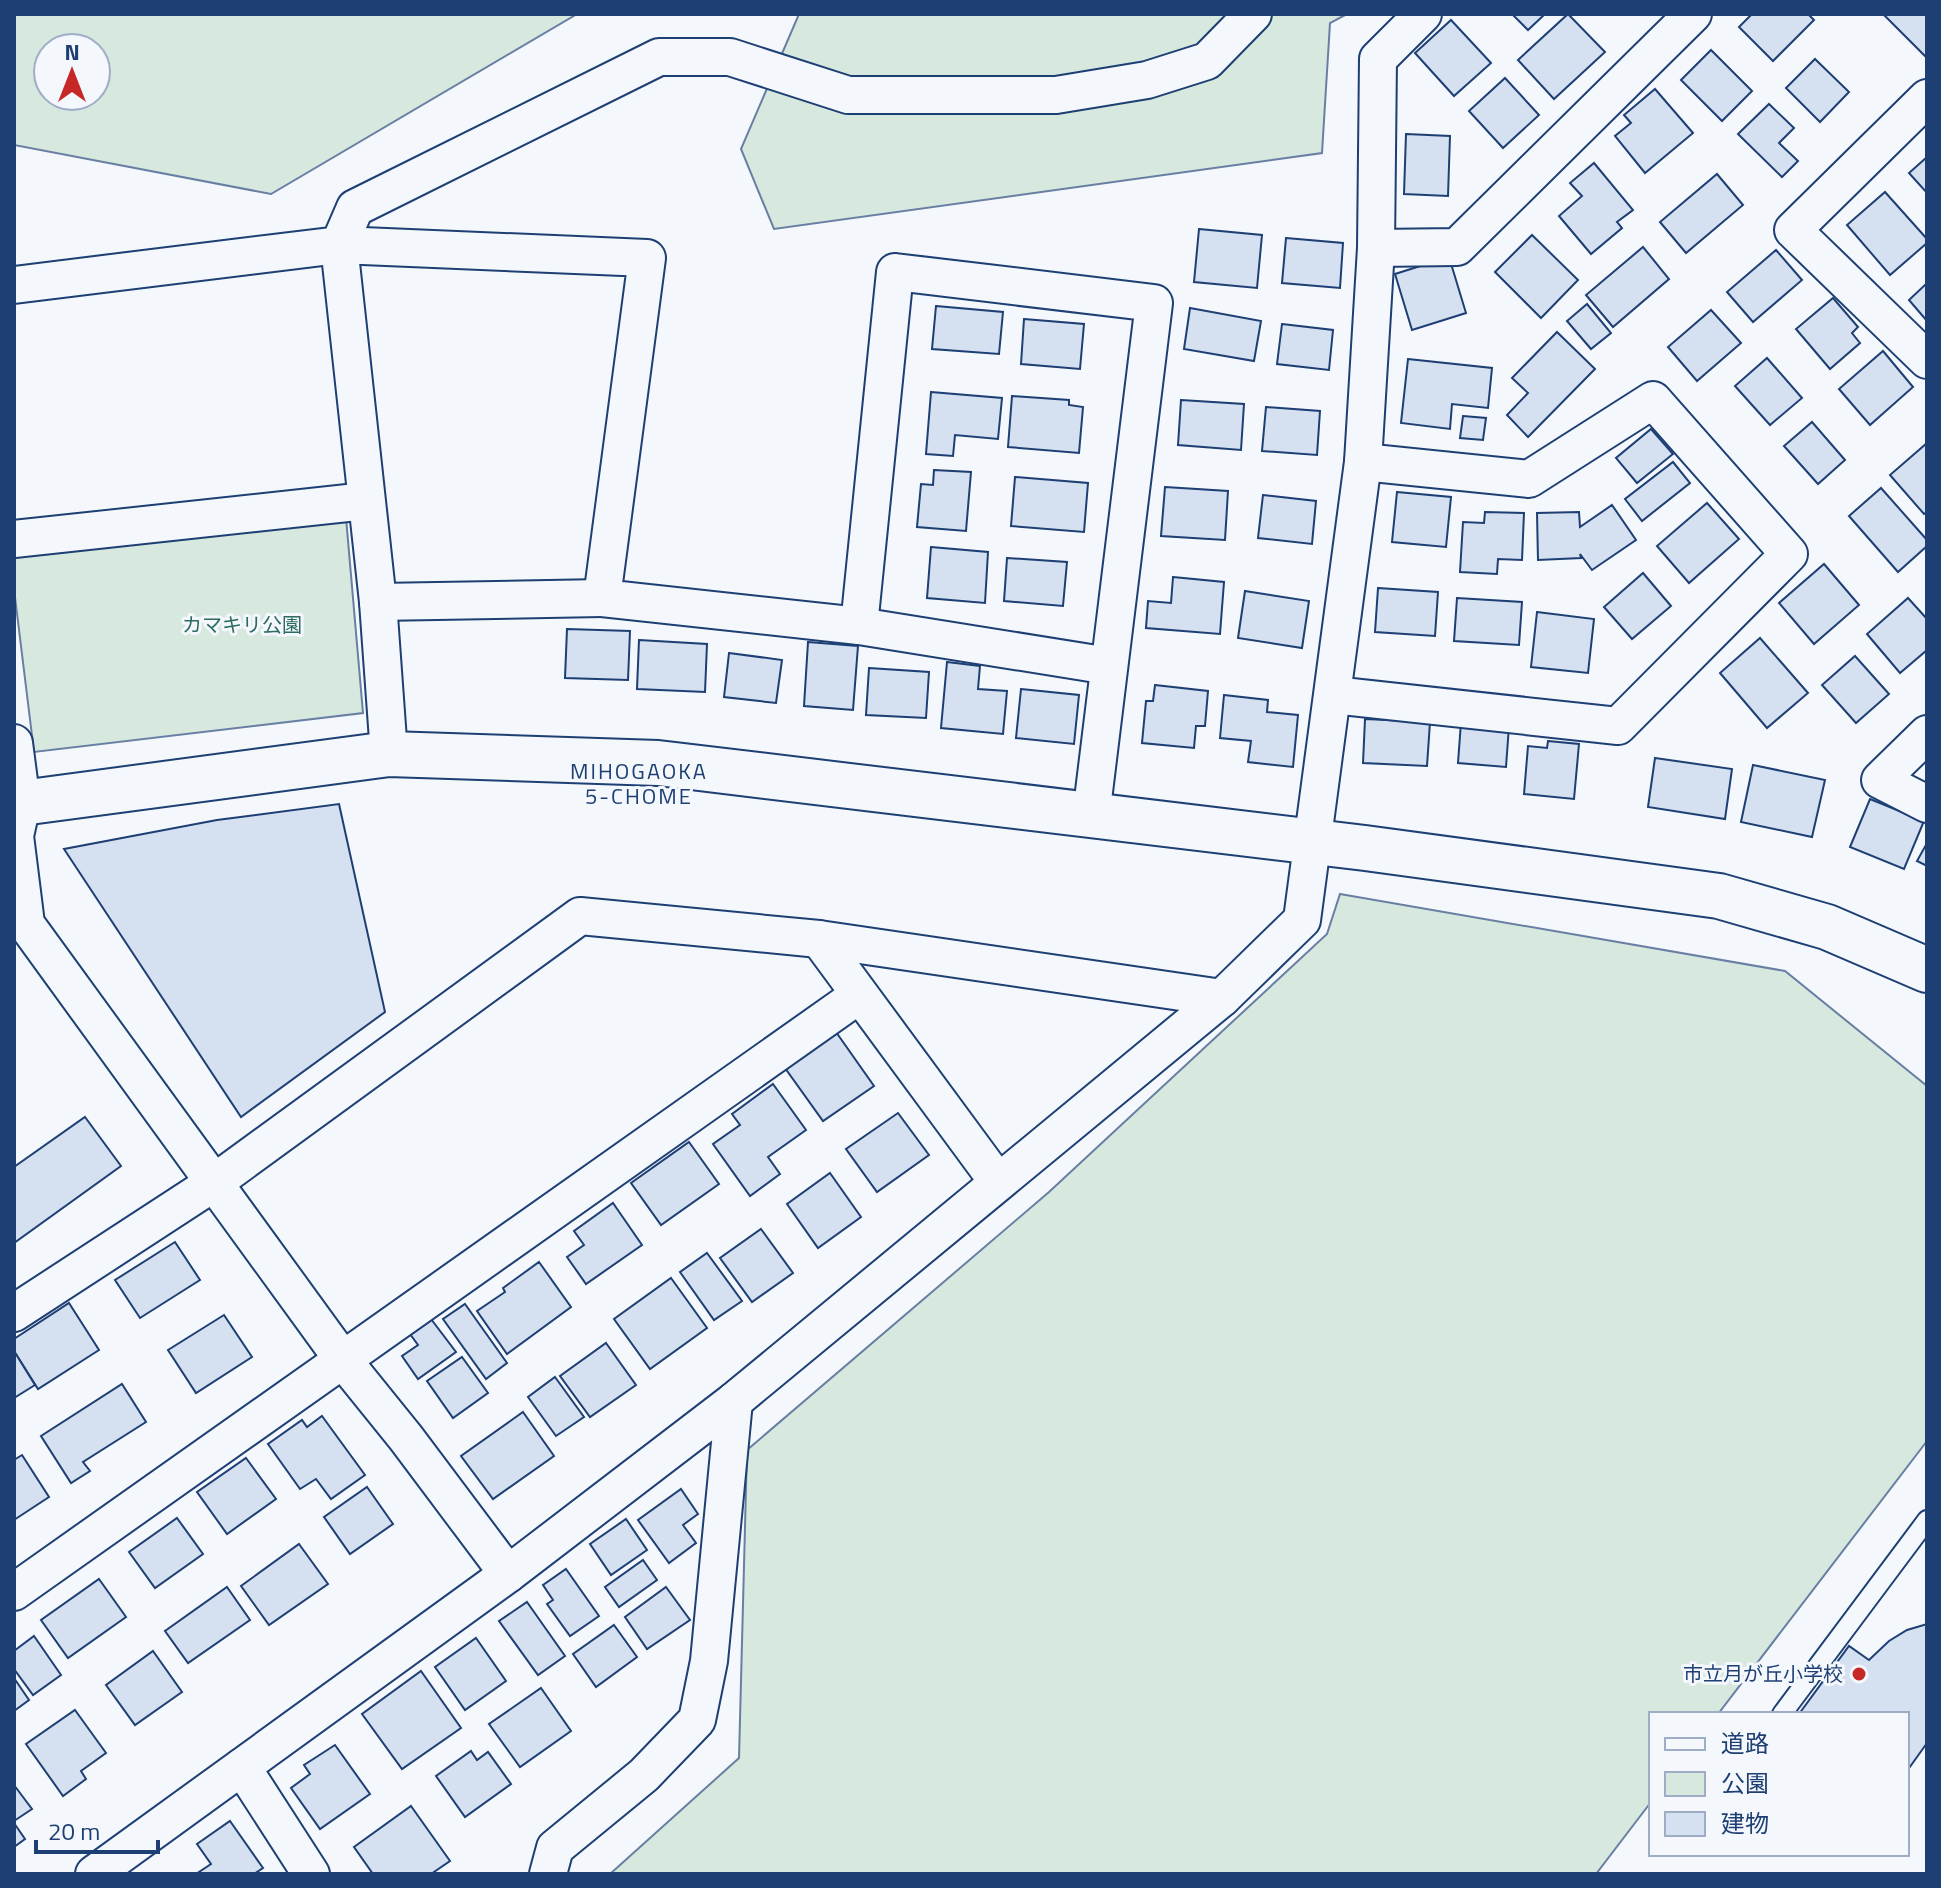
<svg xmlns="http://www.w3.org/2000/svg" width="1941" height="1888" viewBox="0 0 1941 1888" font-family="'Titillium Web','Noto Sans JP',sans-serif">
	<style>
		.green { fill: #d7e8df; stroke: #687fa3; stroke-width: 2; fill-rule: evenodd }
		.building { fill: #d5e0f0; stroke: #1d3f73; stroke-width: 2 }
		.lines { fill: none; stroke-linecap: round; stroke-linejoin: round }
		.service-casing { stroke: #1d3f73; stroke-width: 22 }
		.minor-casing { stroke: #1d3f73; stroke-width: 40 }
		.tertiary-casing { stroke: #1d3f73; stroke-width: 48 }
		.service { stroke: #f4f7fb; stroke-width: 18 }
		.minor { stroke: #f4f7fb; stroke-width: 36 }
		.tertiary { stroke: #f4f7fb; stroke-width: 44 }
		.poi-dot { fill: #c62828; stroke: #f4f7fb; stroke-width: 3 }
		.labels { text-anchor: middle; stroke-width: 6; stroke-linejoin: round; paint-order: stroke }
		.park-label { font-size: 20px; fill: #2c6c60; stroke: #f4f7fb }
		.poi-label { font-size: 20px; fill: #1d3f73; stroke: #f4f7fb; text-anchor: end }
		.neighbourhood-label { font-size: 22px; letter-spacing: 2px; fill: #1d3f73; stroke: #f4f7fb }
	</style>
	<rect width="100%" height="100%" fill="#f4f7fb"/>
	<g class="green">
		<path d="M14,14H577L271,194L14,145ZM48,48H96V96H48Z"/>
		<path d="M799,14H1347L1330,23L1322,153L774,229L741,149Z"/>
		<path d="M345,506L363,713L34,752L14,589V551Z"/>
		<path d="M1340,894L1785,971L1927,1086V1441L1718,1714H1651V1802L1596,1874H610L739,1758L747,1450L1049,1192L1327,934Z"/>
	</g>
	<g class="building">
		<path d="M1512,14H1545L1528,30Z"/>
		<path d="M1568,14L1605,52L1554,99L1518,60Z"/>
		<path d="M1752,14H1808L1814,20L1773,61L1739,27Z"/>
		<path d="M1883,14H1927V56L1926,57Z"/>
		<path d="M1451,20L1491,63L1454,96L1415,53Z"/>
		<path d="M1711,50L1752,91L1722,121L1681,80Z"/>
		<path d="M1815,59L1849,92L1820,122L1786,88Z"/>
		<path d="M1505,78L1539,115L1503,148L1469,111Z"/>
		<path d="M1655,89L1693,133L1645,173L1615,136L1631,123L1624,115Z"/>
		<path d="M1769,104L1794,128L1779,143L1798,161L1782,177L1738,134Z"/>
		<path d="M1406,134L1450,136L1448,196L1404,194Z"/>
		<path d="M1927,157V193L1909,173Z"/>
		<path d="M1594,163L1633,210L1617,222L1622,228L1591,254L1559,216L1582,196L1570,183Z"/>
		<path d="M1717,174L1743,205L1686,253L1660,222Z"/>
		<path d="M1885,192L1927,239V243L1890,275L1847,225Z"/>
		<path d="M1199,229L1262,235L1257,288L1194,282Z"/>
		<path d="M1532,235L1578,280L1541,318L1495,272Z"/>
		<path d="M1286,238L1343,243L1340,288L1282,283Z"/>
		<path d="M1643,247L1669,279L1613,327L1586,295Z"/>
		<path d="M1776,250L1802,280L1753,322L1727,292Z"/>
		<path d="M1449,257L1466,313L1412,330L1395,274Z"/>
		<path d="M1927,283V321L1909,300Z"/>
		<path d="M1833,298L1858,327L1852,333L1860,343L1830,369L1796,329Z"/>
		<path d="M1587,304L1611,333L1591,349L1567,321Z"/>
		<path d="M936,306L1003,312L999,354L932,349Z"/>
		<path d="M1190,308L1261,321L1254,361L1184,349Z"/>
		<path d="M1711,310L1741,343L1697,381L1668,347Z"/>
		<path d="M1024,319L1084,324L1080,369L1021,364Z"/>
		<path d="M1282,324L1333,330L1329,370L1277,364Z"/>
		<path d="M1557,332L1595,369L1528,437L1507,415L1528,393L1512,378Z"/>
		<path d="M1883,351L1913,387L1870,425L1839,389Z"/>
		<path d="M1767,358L1802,398L1770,425L1735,386Z"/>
		<path d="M1408,359L1492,368L1488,408L1452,404L1450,429L1401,423Z"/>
		<path d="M931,392L1002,398L998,439L955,435L953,456L926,454Z"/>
		<path d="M1012,396L1069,400V405L1083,407L1079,453L1008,447Z"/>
		<path d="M1181,400L1244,404L1241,450L1178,445Z"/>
		<path d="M1266,407L1320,411L1317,455L1262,451Z"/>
		<path d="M1463,416L1486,418L1483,440L1460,438Z"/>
		<path d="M1812,422L1845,460L1818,484L1784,446Z"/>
		<path d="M1651,429L1673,454L1637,483L1616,458Z"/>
		<path d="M1927,443V512L1924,514L1890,475Z"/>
		<path d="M1673,462L1690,483L1642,521L1625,499Z"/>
		<path d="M934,470L971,472L966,531L917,527L921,484L933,485Z"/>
		<path d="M1015,477L1088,483L1084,532L1011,526Z"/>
		<path d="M1165,487L1228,491L1225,540L1161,536Z"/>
		<path d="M1881,488L1927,540V546L1898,572L1849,516Z"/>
		<path d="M1397,492L1451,497L1446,547L1392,542Z"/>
		<path d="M1263,495L1316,501L1312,544L1258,538Z"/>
		<path d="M1707,503L1739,539L1689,583L1657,546Z"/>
		<path d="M1612,505L1636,540L1592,570L1580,554L1581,558L1538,560L1537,513L1579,512L1580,527Z"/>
		<path d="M1485,512L1524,513L1522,560L1498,559L1497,574L1460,572L1463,522L1484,523Z"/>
		<path d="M931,547L988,552L985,603L927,598Z"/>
		<path d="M1007,558L1067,562L1063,606L1004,601Z"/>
		<path d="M1824,564L1859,605L1814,644L1779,603Z"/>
		<path d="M1643,573L1671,606L1632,639L1604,607Z"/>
		<path d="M1173,577L1224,582L1220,634L1146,628L1148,601L1171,603Z"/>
		<path d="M1378,588L1438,592L1435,636L1375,632Z"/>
		<path d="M1245,591L1309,601L1302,648L1238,638Z"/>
		<path d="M1457,598L1522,602L1519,645L1454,641Z"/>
		<path d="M1908,598L1927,619V650L1900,673L1867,634Z"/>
		<path d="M1537,612L1594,619L1588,673L1531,667Z"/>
		<path d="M567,629L630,631L628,680L565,678Z"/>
		<path d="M1760,638L1808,693L1767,728L1720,673Z"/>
		<path d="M639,640L707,644L705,692L637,689Z"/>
		<path d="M808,642L858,646L853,710L804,706Z"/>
		<path d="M729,653L782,660L776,703L724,697Z"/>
		<path d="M1855,656L1889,694L1856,723L1822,685Z"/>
		<path d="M947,662L980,666L978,689L1007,691L1003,734L941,728Z"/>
		<path d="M869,668L929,672L926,718L866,715Z"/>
		<path d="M1155,685L1208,691L1205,726H1196L1194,748L1142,743L1146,701H1153Z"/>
		<path d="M1021,689L1079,695L1074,744L1016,738Z"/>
		<path d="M1224,695L1268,700L1267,712L1298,715L1293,767L1248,762L1251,741L1220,738Z"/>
		<path d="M1365,719L1430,722L1427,766L1363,763Z"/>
		<path d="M1461,722L1509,726L1506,767L1458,763Z"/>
		<path d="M1548,741L1579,744L1574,799L1524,794L1528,746L1547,748Z"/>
		<path d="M1655,758L1732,769L1725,819L1648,807Z"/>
		<path d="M1753,765L1825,780L1812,837L1741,822Z"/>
		<path d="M1870,799L1924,821L1904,869L1850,847Z"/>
		<path d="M339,804L385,1012L241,1117L64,849L217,820Z"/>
		<path d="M1927,843V866L1917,861Z"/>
		<path d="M836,1032L874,1086L823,1121L785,1068Z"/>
		<path d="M773,1084L806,1130L768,1157L780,1174L750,1196L713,1144L740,1125L732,1114Z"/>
		<path d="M898,1113L929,1155L877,1192L846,1149Z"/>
		<path d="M85,1117L121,1166L14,1243V1167Z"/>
		<path d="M689,1142L719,1184L661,1225L631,1183Z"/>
		<path d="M830,1173L861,1217L818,1248L787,1204Z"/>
		<path d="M613,1203L642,1245L586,1284L567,1257L584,1245L574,1231Z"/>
		<path d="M761,1229L793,1273L752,1302L720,1258Z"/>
		<path d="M175,1242L200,1280L140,1318L115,1280Z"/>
		<path d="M707,1253L742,1301L714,1320L680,1272Z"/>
		<path d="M539,1262L571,1307L507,1354L477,1311L505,1292L503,1288Z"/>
		<path d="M671,1278L707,1328L650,1369L614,1319Z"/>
		<path d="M69,1303L99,1350L38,1389L14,1351V1339Z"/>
		<path d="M465,1304L507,1363L486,1379L443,1319Z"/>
		<path d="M224,1315L252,1357L196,1393L168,1350Z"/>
		<path d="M431,1319L456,1352L418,1379L402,1356L418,1345L410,1334Z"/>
		<path d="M606,1343L636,1385L590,1417L560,1376Z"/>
		<path d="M14,1351L35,1385L14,1398Z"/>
		<path d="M462,1357L488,1393L453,1418L427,1381Z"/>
		<path d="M555,1377L584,1417L556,1436L528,1397Z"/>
		<path d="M122,1384L146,1422L83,1462L90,1471L71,1483L41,1436Z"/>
		<path d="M523,1412L554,1456L493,1499L461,1456Z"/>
		<path d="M322,1416L365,1475L331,1499L316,1479L300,1489L268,1444L302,1420L307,1427Z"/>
		<path d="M22,1455L49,1497L14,1520V1460Z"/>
		<path d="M246,1458L276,1499L227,1534L197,1492Z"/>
		<path d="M367,1487L393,1524L350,1554L324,1517Z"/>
		<path d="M681,1489L698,1514L683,1525L696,1543L669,1563L638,1520Z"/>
		<path d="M177,1518L203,1554L155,1588L129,1552Z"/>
		<path d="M626,1519L647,1550L611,1575L590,1544Z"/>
		<path d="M299,1544L328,1584L269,1625L241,1586Z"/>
		<path d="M643,1560L657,1580L619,1607L605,1587Z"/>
		<path d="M566,1569L599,1616L570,1636L547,1604L553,1600L543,1585Z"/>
		<path d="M99,1579L126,1617L68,1658L41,1620Z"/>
		<path d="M227,1587L250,1620L188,1663L165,1631Z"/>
		<path d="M666,1587L690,1620L647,1649L625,1617Z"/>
		<path d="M527,1602L565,1656L538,1675L499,1621Z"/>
		<path d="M1927,1624V1743L1907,1771V1714H1799L1849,1646L1869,1660L1889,1641L1907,1630Z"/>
		<path d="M614,1625L637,1657L596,1687L573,1654Z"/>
		<path d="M34,1636L61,1675L33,1695L14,1669V1651Z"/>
		<path d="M476,1638L506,1681L465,1710L435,1667Z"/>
		<path d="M153,1651L182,1692L135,1725L106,1685Z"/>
		<path d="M421,1671L461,1728L402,1769L362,1714Z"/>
		<path d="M14,1678L29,1700L14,1711Z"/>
		<path d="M541,1688L571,1731L520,1767L489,1724Z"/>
		<path d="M75,1710L106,1753L81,1771L86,1779L63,1796L26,1744Z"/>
		<path d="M335,1745L370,1794L320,1829L291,1788L310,1774L304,1765Z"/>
		<path d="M471,1751L477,1760L488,1752L511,1784L465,1817L436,1776Z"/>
		<path d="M14,1785L32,1809L14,1821Z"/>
		<path d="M411,1806L450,1861L431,1874H373L354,1847Z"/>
		<path d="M230,1821L263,1868L254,1874H196L211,1864L197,1844Z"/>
		<path d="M14,1823L25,1839L14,1847Z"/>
	</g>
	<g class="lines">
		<g class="service-casing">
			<path id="service" d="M1782,1714L1927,1520"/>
		</g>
		<g class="minor-casing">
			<g id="minor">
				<path d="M1927,98L1793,230L1927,360"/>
				<path d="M1376,248L1457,247L1693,14"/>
				<path d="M14,285L339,245L355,208L659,57H730L848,95H1056L1147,80L1207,61L1253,14"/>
				<path d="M14,539L366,501"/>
				<path d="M378,602L602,598"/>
				<path d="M859,626L895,272L1154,303L1091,816"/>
				<path d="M1333,695L1618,726L1789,554L1653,400L1529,479L1363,462"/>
				<path d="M1927,734L1880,780L1927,804"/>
				<path d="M14,743L22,804L15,836L26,924L343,1360L406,1438L508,1574"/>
				<path d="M389,754L378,602L339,245L647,258L602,598L859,626L1109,666"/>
				<path d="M819,939L998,1182"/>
				<path d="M14,1313L215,1182L580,916L819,939L1222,998"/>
				<path d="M14,1592L859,995"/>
				<path d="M242,1767L311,1874"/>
				<path d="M94,1874L508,1574L734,1401L1222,998L1302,920L1363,462L1376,248L1378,59L1423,14"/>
				<path d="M548,1874L555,1848L644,1775L697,1720L709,1661L734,1401"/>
			</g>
		</g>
		<g class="tertiary-casing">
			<path id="tertiary" d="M14,804L389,754L658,763L1365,848L1719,896L1827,927L1927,970"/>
		</g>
		<use href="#service" class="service"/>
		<use href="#minor" class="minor"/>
		<use href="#tertiary" class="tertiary"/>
	</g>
	<circle class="poi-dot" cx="1859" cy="1674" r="8"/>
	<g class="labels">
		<g class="park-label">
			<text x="242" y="632">カマキリ公園</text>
		</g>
		<g class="poi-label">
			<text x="1843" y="1681">市立月が丘小学校</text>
		</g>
		<g class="neighbourhood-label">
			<text x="639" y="779">MIHOGAOKA<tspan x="639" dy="25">5-CHOME</tspan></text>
		</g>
	</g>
	<rect width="1941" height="1888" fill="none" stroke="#1d3f73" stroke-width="32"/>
	<rect x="1649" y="1712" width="260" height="144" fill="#f4f7fb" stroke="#9eadc5" stroke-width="2"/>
	<rect x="1665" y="1738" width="40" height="12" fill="#f4f7fb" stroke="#9eadc5" stroke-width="2"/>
	<text x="1721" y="1752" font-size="24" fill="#1d3f73">道路</text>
	<rect x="1665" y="1772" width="40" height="24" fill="#d7e8df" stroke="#9eadc5" stroke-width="2"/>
	<text x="1721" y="1792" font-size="24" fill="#1d3f73">公園</text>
	<rect x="1665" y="1812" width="40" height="24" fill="#d5e0f0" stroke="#9eadc5" stroke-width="2"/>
	<text x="1721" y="1832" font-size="24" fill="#1d3f73">建物</text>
	<g transform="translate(72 72)"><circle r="38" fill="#f4f7fb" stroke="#9eadc5" stroke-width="2"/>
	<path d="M0-6L14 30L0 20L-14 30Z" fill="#c62828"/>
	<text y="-12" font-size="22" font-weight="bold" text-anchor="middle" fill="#1d3f73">N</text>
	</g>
	<path d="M36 1840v12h122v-12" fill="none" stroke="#1d3f73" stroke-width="4"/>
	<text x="48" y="1840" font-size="24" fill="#1d3f73" stroke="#f4f7fb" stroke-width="6" paint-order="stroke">20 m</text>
</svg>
